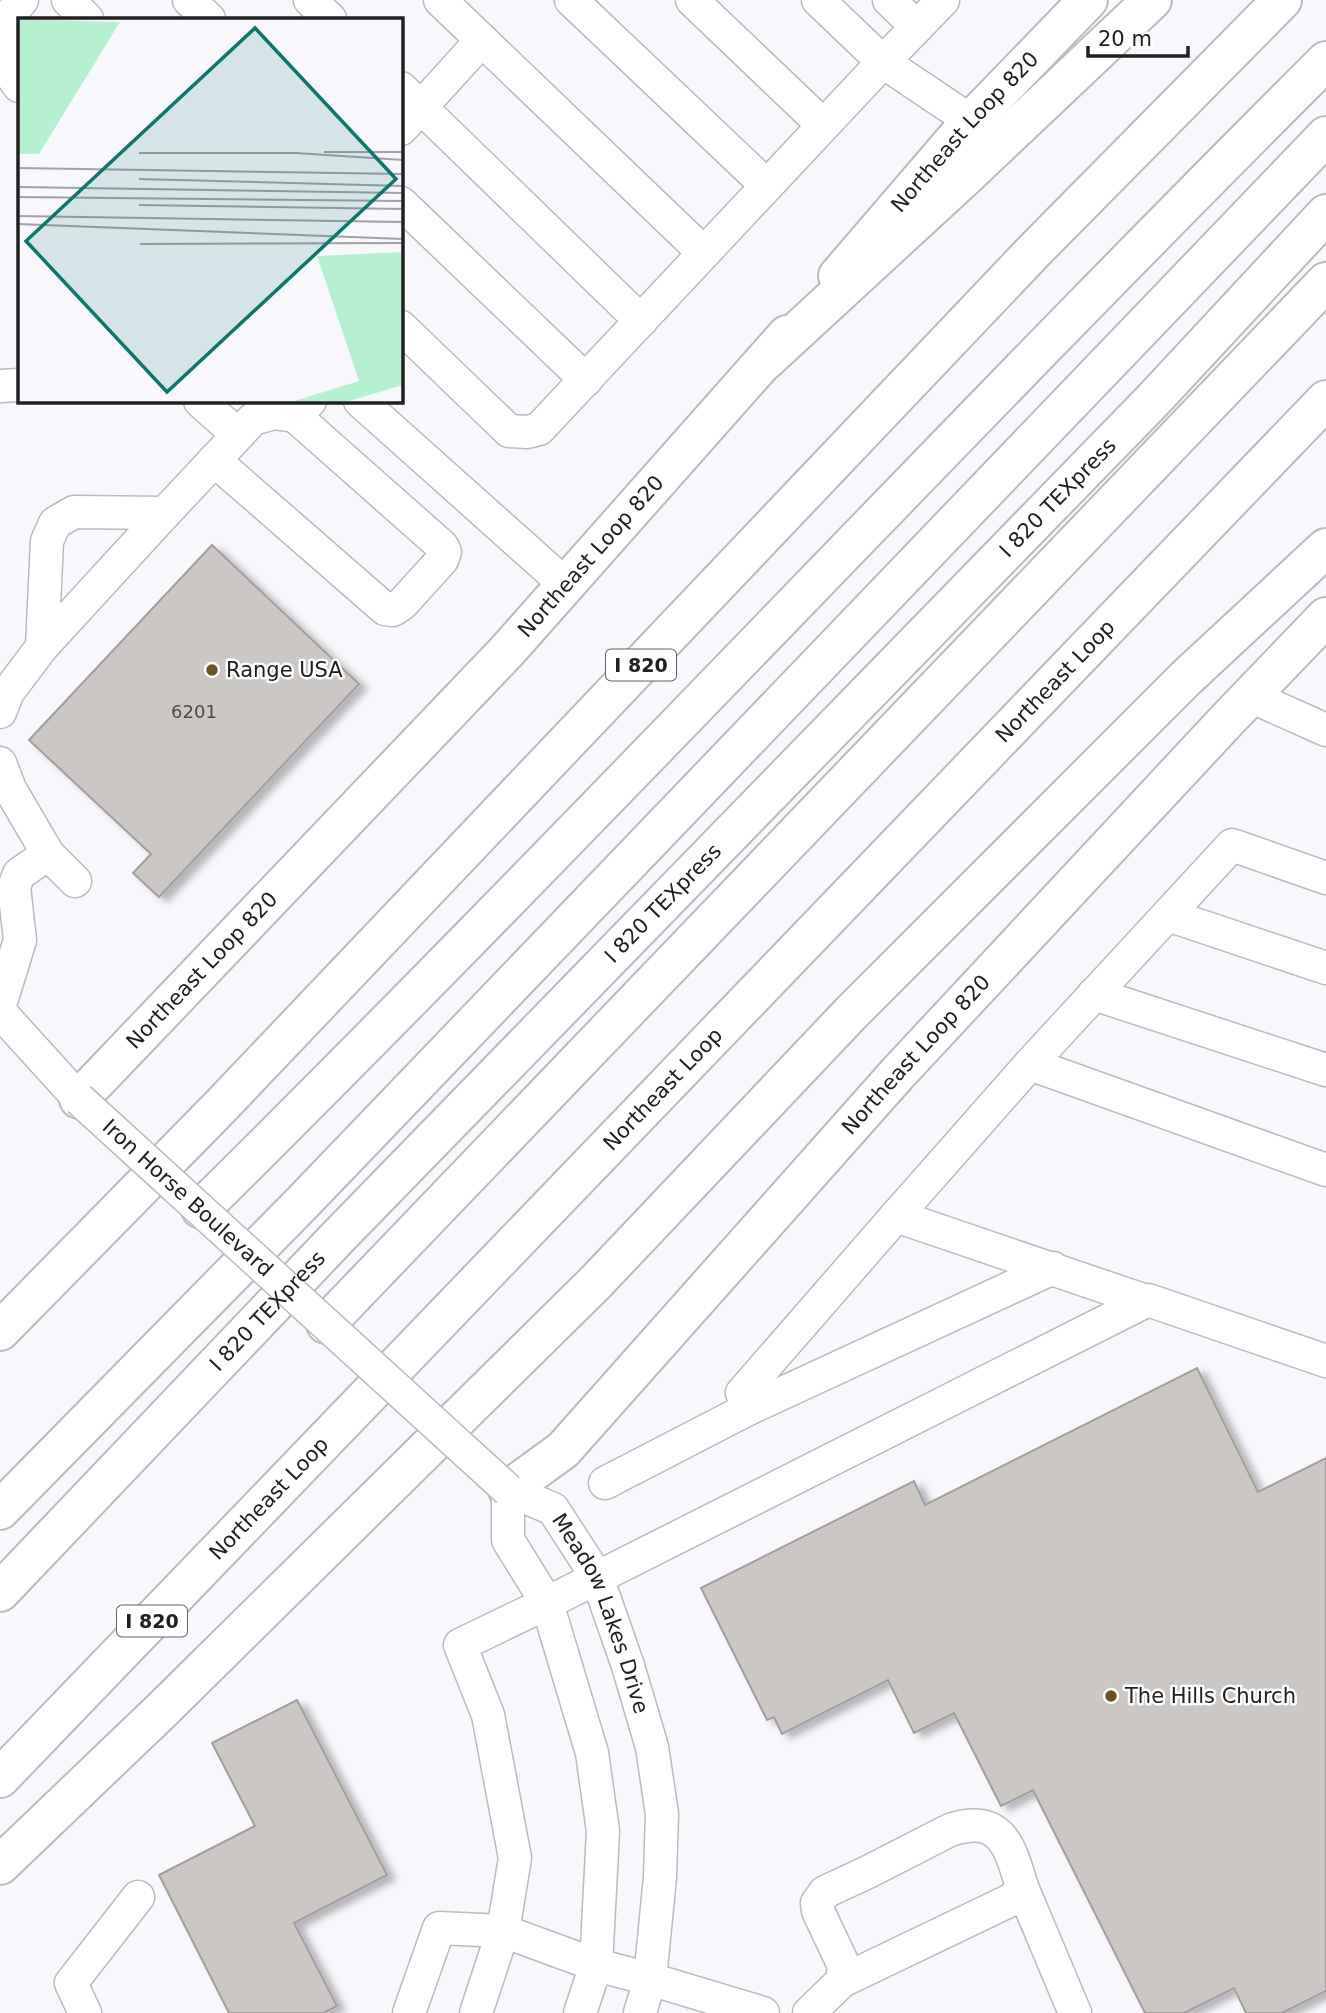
<svg xmlns="http://www.w3.org/2000/svg" width="1326" height="2013" viewBox="0 0 1326 2013" font-family="'DejaVu Sans',sans-serif">
	<style>
		.building { fill: #cbc7c4; stroke: #a29e9b; stroke-width: 2; filter: url(#shadow) }
		.lines { fill: none; stroke-linecap: round; stroke-linejoin: round }
		.minor-casing { stroke: #bbbabe; stroke-width: 35 }
		.major-casing { stroke: #bbbabe; stroke-width: 42 }
		.highway-casing { stroke: #bbbabe; stroke-width: 42 }
		.minor { stroke: #fff; stroke-width: 32 }
		.major { stroke: #fff; stroke-width: 38 }
		.highway { stroke: #fff; stroke-width: 38 }
		.minor-bridge-casing { stroke: #bbbabe; stroke-width: 35; stroke-linecap: butt }
		.minor-bridge { stroke: #fff; stroke-width: 32 }
		.poi-dot { fill: #6b5424; stroke: #fff; stroke-width: 2.5 }
		.labels { text-anchor: middle; stroke-width: 5; stroke-linejoin: round; paint-order: stroke }
		.number-label { font-size: 18px; fill: #4b4a4a }
		.shield { fill: #fff; stroke: #636364; stroke-width: 2 }
		.shield-label { font-size: 19px; font-weight: bold; fill: #202021 }
		.street-label { font-size: 21px; fill: #202021; stroke: #fff }
		.poi-label { font-size: 21px; fill: #202021; stroke: #fff; text-anchor: start }
		.inset-road { fill: none; stroke: #a2a1a4; stroke-width: 2 }
		.view { fill: #0f766e; fill-opacity: 0.15; stroke: #0f766e; stroke-width: 3.5 }
		.inset-edge { fill: none; stroke: #202021; stroke-width: 3.5 }
	</style>
	<defs>
		<filter id="shadow"><feDropShadow dx="8" dy="4.5" stdDeviation="3.5" flood-color="#0004"/></filter>
	</defs>
	<rect width="100%" height="100%" fill="#f8f7fc"/>
	<g class="building">
		<path d="M212,545L359,684L159,897L133,873L151,854L29,740Z"/>
		<path d="M1197,1368L1258,1492L1326,1458V1991L1282,2013H1246L1234,1988L1184,2013H1145L1033,1790L1001,1806L954,1713L914,1733L888,1680L782,1734L774,1717L767,1720L701,1588L914,1481L925,1505Z"/>
		<path d="M297,1700L387,1875L294,1923L337,2006L323,2013H229L159,1875L255,1826L212,1743Z"/>
	</g>
	<g class="lines">
		<g class="minor-casing">
			<g id="minor">
				<path d="M68,0L87,19"/>
				<path d="M189,0L209,19"/>
				<path d="M310,0L330,19"/>
				<path d="M440,0L704,253"/>
				<path d="M571,0L767,186"/>
				<path d="M692,0L823,125"/>
				<path d="M818,0L883,62L971,121"/>
				<path d="M889,0L917,27"/>
				<path d="M19,86C0,63 0,22 22,0"/>
				<path d="M401,88L641,321"/>
				<path d="M401,129L482,40"/>
				<path d="M401,203L586,380"/>
				<path d="M401,327L509,431L527,432L539,429L883,62L943,0"/>
				<path d="M0,386L19,385"/>
				<path d="M200,401L237,434"/>
				<path d="M360,401L566,585"/>
				<path d="M214,460L385,609L393,610L402,604L442,560L445,552L442,546L295,416"/>
				<path d="M42,647L165,513"/>
				<path d="M1250,696L1326,730"/>
				<path d="M0,712L8,692L42,647L47,541L55,523L74,512L165,513L253,419L274,413L295,416L310,401"/>
				<path d="M0,763L10,789L48,854L19,874L14,887L20,940L0,1005"/>
				<path d="M48,854L75,881"/>
				<path d="M1168,915L1326,968"/>
				<path d="M1094,994L1326,1070"/>
				<path d="M0,1009L1,1013L79,1099"/>
				<path d="M1030,1064L1326,1170"/>
				<path d="M1146,1301L896,1216L1030,1064L1232,845L1326,878"/>
				<path d="M748,1409L742,1393L896,1216"/>
				<path d="M605,1483L748,1409L1053,1268"/>
				<path d="M1022,1887L1075,2013"/>
				<path d="M85,2013L71,1983L138,1897"/>
				<path d="M409,2013L439,1928L503,1931L596,1965L650,1979L763,2013"/>
				<path d="M476,2013L503,1931L515,1858L488,1715L460,1645L547,1603L1148,1300L1326,1361"/>
				<path id="s1" d="M580,2013L596,1965L603,1831L592,1753L547,1603L508,1540V1490L553,1509L597,1577L628,1666L652,1747L662,1814L660,1877L650,1979L640,2013"/>
				<path d="M809,2013L842,1981L1013,1899L1022,1887C1010,1846 1001,1813 950,1830L868,1872L825,1892L817,1903L818,1911L844,1966L842,1981"/>
			</g>
		</g>
		<g class="major-casing">
			<g id="major">
				<path id="s2" d="M838,276L971,121L1088,0"/>
				<path id="s3" d="M79,1099L507,651L787,335"/>
				<path id="s4" d="M508,1490L563,1450L898,1073L1228,719L1326,617"/>
			</g>
		</g>
		<g class="highway-casing">
			<g id="highway">
				<path d="M765,361L968,174L1152,0"/>
				<path d="M201,1209C582,832 947,439 1326,61"/>
				<path d="M326,1324L1326,282"/>
				<path d="M0,1331L221,1106L1034,251L1282,0"/>
				<path d="M0,1510L303,1202L1326,136"/>
				<path id="s5" d="M0,1592L339,1236L1154,399L1326,214"/>
				<path id="s6" d="M0,1778L1326,400"/>
				<path d="M0,1865L162,1710L595,1283L851,1013L1186,678L1326,548"/>
			</g>
		</g>
		<use href="#minor" class="minor"/>
		<use href="#major" class="major"/>
		<use href="#highway" class="highway"/>
		<g class="minor-bridge-casing">
			<g id="minor-bridge">
				<path id="s7" d="M79,1099L508,1490"/>
			</g>
		</g>
		<use href="#minor-bridge" class="minor-bridge"/>
	</g>
	<g class="poi-dot">
		<circle cx="212" cy="670" r="7"/>
		<circle cx="1111" cy="1696" r="7"/>
	</g>
	<g class="labels">
		<g class="number-label">
			<text x="194" y="718">6201</text>
		</g>
		<g class="shield">
			<rect x="606" y="649.5" width="70" height="31" rx="5"/>
			<rect x="117" y="1605.5" width="70" height="31" rx="5"/>
		</g>
		<g class="shield-label">
			<text x="641" y="672">I 820</text>
			<text x="152" y="1628">I 820</text>
		</g>
		<g class="street-label">
			<text dy="7" stroke="none"><textPath href="#s2" startOffset="192">Northeast Loop 820</textPath></text>
			<text dy="7" stroke="none"><textPath href="#s5" startOffset="1522">I 820 TEXpress</textPath></text>
			<text dy="7" stroke="none"><textPath href="#s3" startOffset="746">Northeast Loop 820</textPath></text>
			<text dy="7" stroke="none"><textPath href="#s6" startOffset="1522">Northeast Loop</textPath></text>
			<text dy="7" stroke="none"><textPath href="#s5" startOffset="956">I 820 TEXpress</textPath></text>
			<text dy="7" stroke="none"><textPath href="#s3" startOffset="178">Northeast Loop 820</textPath></text>
			<text dy="7" stroke="none"><textPath href="#s4" startOffset="598">Northeast Loop 820</textPath></text>
			<text dy="7" stroke="none"><textPath href="#s6" startOffset="956">Northeast Loop</textPath></text>
			<text dy="7" stroke="none"><textPath href="#s7" startOffset="147">Iron Horse Boulevard</textPath></text>
			<text dy="7" stroke="none"><textPath href="#s5" startOffset="388">I 820 TEXpress</textPath></text>
			<text dy="7" stroke="none"><textPath href="#s6" startOffset="388">Northeast Loop</textPath></text>
			<text dy="7" stroke="none"><textPath href="#s1" startOffset="709">Meadow Lakes Drive</textPath></text>
		</g>
		<g class="poi-label">
			<text x="226" y="677">Range USA</text>
			<text x="1125" y="1703">The Hills Church</text>
		</g>
	</g>
	<g transform="translate(18 18)">
		<rect width="385" height="385" fill="#f8f7fc"/>
		<path d="M0,1L102,4L21,136H0ZM385,234V367L328,384H273L341,363L299,238Z" fill="#b7f0d1"/>
		<path class="inset-road" d="M306,134H385M121,135H282M278,135L385,142M0,150L385,156M121,161L385,168M0,169L385,175M0,179L385,183M121,187L385,191M0,198L385,204M0,206L385,221M122,226L385,225"/>
		<path class="view" d="M237,10L378,161L149,374L8,223Z"/>
		<rect width="385" height="385" class="inset-edge"/>
	</g>
	<path d="M1088 46v10h100v-10" fill="none" stroke="#202021" stroke-width="3.5"/>
	<text x="1098" y="46" font-size="21" fill="#202021" stroke="#ffffff" stroke-width="5" paint-order="stroke">20 m</text>
</svg>
